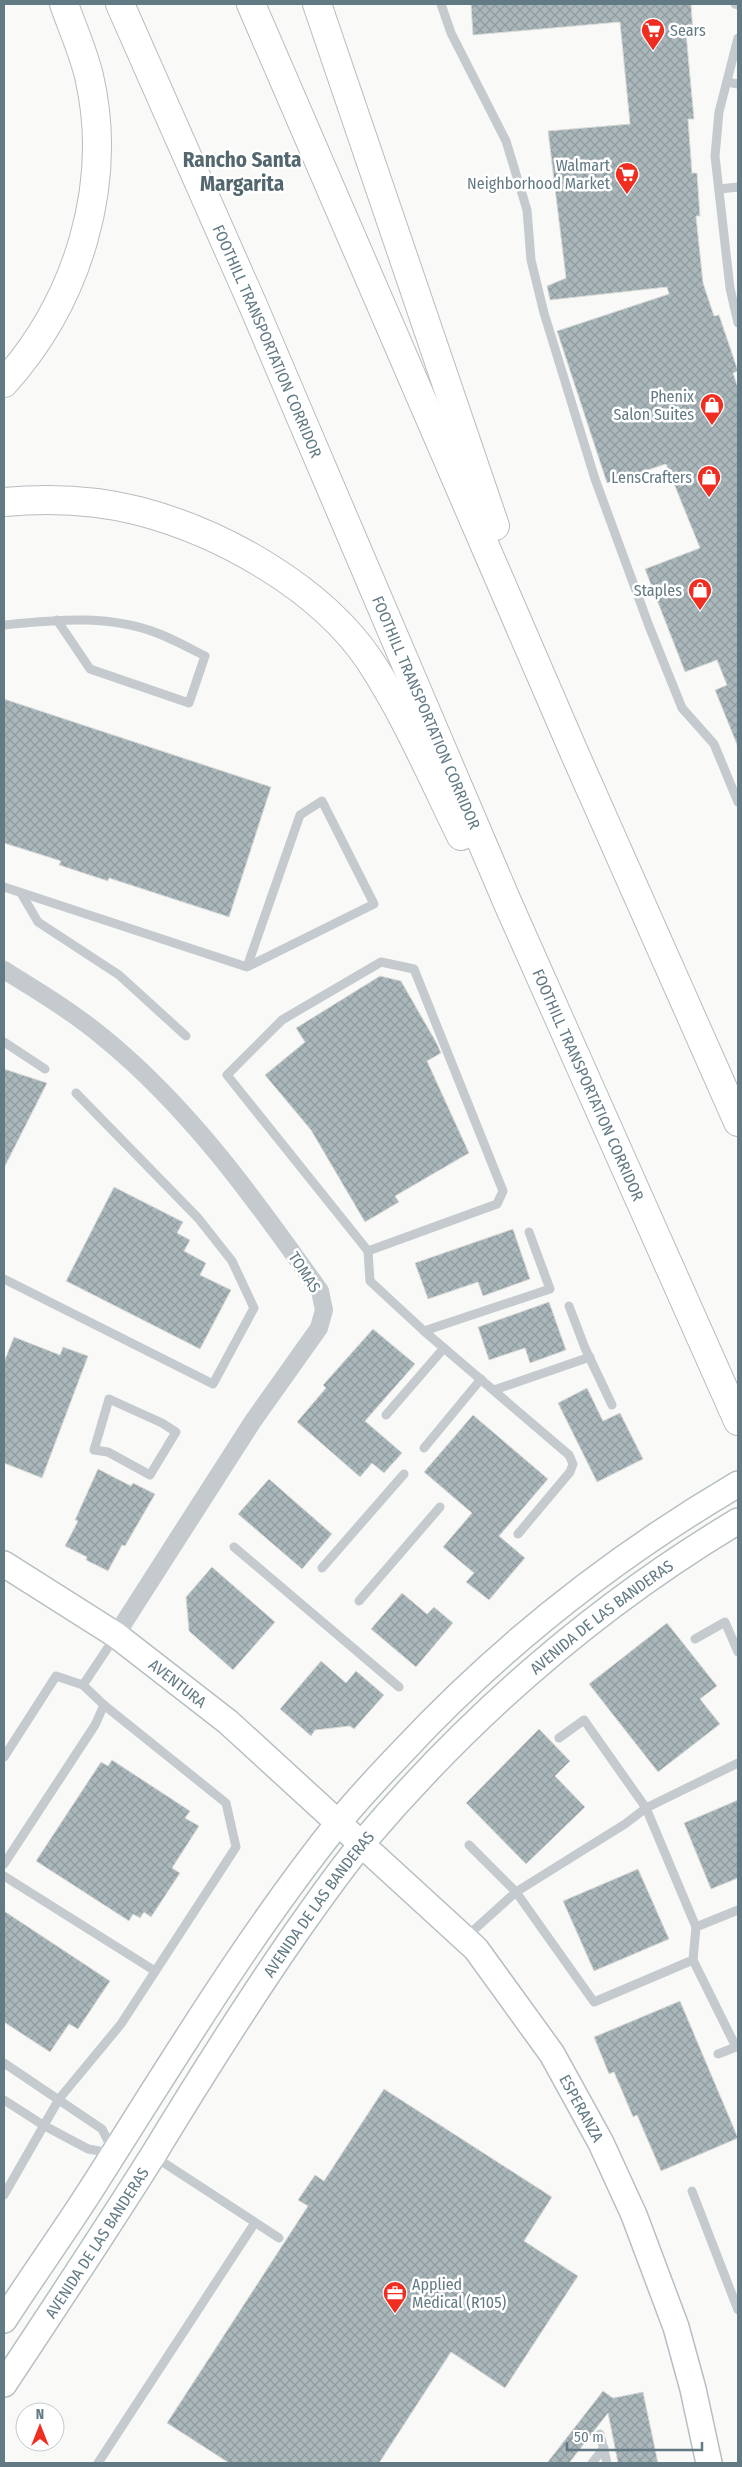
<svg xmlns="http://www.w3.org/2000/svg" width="742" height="2467" viewBox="0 0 742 2467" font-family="'Fira Sans Condensed',sans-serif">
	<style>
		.building { fill: url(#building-cross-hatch); stroke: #dbdbd9 }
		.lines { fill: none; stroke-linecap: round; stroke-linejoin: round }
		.secondary-casing { stroke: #b6bfc2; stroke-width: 28 }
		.highway-casing { stroke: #b7bdbf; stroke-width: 30 }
		.lane { stroke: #c4cacd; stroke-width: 9 }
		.street { stroke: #c4cacd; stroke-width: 18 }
		.secondary { stroke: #fff; stroke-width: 25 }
		.highway { stroke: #fff; stroke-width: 28 }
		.labels { text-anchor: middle; stroke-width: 5; stroke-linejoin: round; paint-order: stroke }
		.poi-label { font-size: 16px; fill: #627a84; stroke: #fff; text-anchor: end }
		.street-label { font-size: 16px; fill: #627a84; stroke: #fff }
		.district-label { font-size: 21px; font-weight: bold; fill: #55676e; stroke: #fff }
	</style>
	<defs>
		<pattern id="building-cross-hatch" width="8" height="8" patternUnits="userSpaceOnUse" patternTransform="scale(1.25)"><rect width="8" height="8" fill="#aab7bb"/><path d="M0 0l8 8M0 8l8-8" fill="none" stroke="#8e9a9e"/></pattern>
	</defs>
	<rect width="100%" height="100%" fill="#f9f9f7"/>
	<g class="building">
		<path d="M471,4H691L693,33H686L694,119H688L692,173H697L700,216H696L703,283L714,316L719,315L738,371L733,373L738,388V747L715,690L727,685L717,660L685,672L645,569L700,548L666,464L607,483L557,331L669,294L667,287L550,300L547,286L566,278L548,131L630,124L620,22L473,35Z"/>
		<path d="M4,699L271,787L229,917L109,878L108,881L59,865L61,861L4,843Z"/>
		<path d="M380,976L401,981L436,1042L441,1053L427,1061L469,1153L395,1196L399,1202L365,1222L311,1130L265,1075L305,1042L296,1028Z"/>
		<path d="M4,1069L47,1083L4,1168Z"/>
		<path d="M114,1187L183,1222L177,1233L190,1240L184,1251L206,1263L200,1275L231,1290L200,1349L66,1281Z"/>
		<path d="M513,1229L530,1279L483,1296L478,1282L428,1299L415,1263Z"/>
		<path d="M549,1302L566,1350L530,1363L525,1348L489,1360L478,1327Z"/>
		<path d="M373,1329L415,1364L365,1421L402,1453L384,1473L372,1463L360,1477L297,1422L326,1388L323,1385Z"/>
		<path d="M14,1337L60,1355L63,1347L88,1356L42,1478L4,1463V1362Z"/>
		<path d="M587,1388L603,1421L620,1413L643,1459L597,1482L558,1403Z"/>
		<path d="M473,1415L548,1479L499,1536L525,1558L489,1600L466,1582L474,1573L443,1547L472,1513L424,1472Z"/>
		<path d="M98,1469L131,1486L133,1483L155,1494L125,1546L122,1545L108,1571L86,1560L87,1557L65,1546L78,1521L75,1520Z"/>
		<path d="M269,1479L332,1534L302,1569L238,1514Z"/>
		<path d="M212,1567L275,1622L233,1670L189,1631L186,1597Z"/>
		<path d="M402,1593L427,1614L434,1607L453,1623L416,1667L371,1629Z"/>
		<path d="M667,1623L717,1686L700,1699L720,1724L658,1772L589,1684Z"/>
		<path d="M321,1661L346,1683L356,1671L384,1695L354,1729L350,1726L315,1730L311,1736L280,1709Z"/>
		<path d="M539,1729L570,1761L555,1776L585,1807L526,1864L466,1803Z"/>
		<path d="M112,1760L190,1811L185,1818L199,1826L172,1868L180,1873L151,1917L144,1912L140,1918L133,1914L129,1921L36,1861L101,1762L108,1766Z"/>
		<path d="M738,1800V1878L711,1889L684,1823Z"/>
		<path d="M638,1869L669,1939L594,1971L563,1901Z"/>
		<path d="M4,1911L110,1981L78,2029L69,2024L50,2052L4,2022Z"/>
		<path d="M680,2001L738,2138L661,2171L637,2115L633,2117L614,2072L609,2074L594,2037Z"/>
		<path d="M384,2089L552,2197L524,2241L578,2276L505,2388L451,2352L379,2463H229L167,2423L308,2206L298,2200L315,2175L324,2181Z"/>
		<path d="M603,2391L613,2398L643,2392L658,2463H618L608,2413L569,2463H547Z"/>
	</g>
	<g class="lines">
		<g class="secondary-casing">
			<g id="secondary">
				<path id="s1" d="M4,1564L116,1635L228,1722L476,1949L552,2054L601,2143L634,2215L676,2327L693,2389L709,2463"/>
				<path d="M4,2320C33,2275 64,2232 92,2188C171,2064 247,1937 339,1822C359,1797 381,1774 403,1751C501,1646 614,1557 738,1484"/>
				<path id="s2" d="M4,2384C55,2307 106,2230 155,2152C200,2078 246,2005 295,1934C317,1903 339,1871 364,1841C471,1715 596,1606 738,1521"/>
			</g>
		</g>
		<g class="highway-casing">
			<g id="highway">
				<path id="s3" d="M120,4L252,303L509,906L738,1421"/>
				<path d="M251,4L574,752L738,1122"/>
				<path d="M317,4L495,526"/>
				<path d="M4,383C78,301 114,184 89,76C83,51 72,27 64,4"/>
				<path d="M4,502C48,498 97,500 139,511C223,533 321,588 370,661C406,716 432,777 461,836"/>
			</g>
		</g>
		<g class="lane">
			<path d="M441,4L451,33L506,141L527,210L531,260L544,313L595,479L649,626L682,708L714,744L738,802"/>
			<path d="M735,4L738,5"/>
			<path d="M738,38L719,112L715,156L730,288L738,323"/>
			<path d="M727,82L738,84"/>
			<path d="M719,189L738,187"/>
			<path d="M4,625C54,620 108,614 157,633C173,639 189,648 205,656L189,703L90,669L57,620"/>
			<path d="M4,887L247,967L374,904L322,801L300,815L247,967"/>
			<path d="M21,893L38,922L119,975L186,1036"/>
			<path d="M381,962L414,969L503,1191L497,1204L368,1251L227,1075L282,1020Z"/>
			<path d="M4,1042L45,1069"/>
			<path d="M368,1251L370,1281L424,1331L569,1455L573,1464L570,1472L518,1534"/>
			<path d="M4,1279L213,1384L254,1308L232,1261L198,1218L76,1093"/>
			<path d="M569,1306L585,1348L612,1405"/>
			<path d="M424,1331L550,1289L529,1232"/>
			<path d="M494,1390L590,1357"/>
			<path d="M109,1399L162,1423L176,1432L150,1475L108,1452L94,1450Z"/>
			<path d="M386,1415L444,1348"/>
			<path d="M424,1448L481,1379"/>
			<path d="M234,1547L399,1687"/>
			<path d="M322,1568L404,1474"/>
			<path d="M359,1601L440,1507"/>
			<path d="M695,1639L725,1622L738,1652"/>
			<path d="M83,1685L115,1637"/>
			<path d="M559,1738L584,1720L646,1808L696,1927L693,1960L736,2047L718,2054"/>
			<path d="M4,1757L56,1676L83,1685L104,1705L226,1803L236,1847L121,2024L59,2099L4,2195"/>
			<path d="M469,1845L516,1892L594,2002L693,1960"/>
			<path d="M4,1864L95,1725L104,1705"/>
			<path d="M4,1876L155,1971"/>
			<path d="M696,1927L738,1910"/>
			<path d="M466,1937L516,1892L625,1824L646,1808L738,1763"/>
			<path d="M4,2063L102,2129L113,2151"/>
			<path d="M4,2100L43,2125L88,2149L111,2153"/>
			<path d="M155,2157L279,2238"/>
			<path d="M692,2191L738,2310"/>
			<path d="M600,2434L607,2463"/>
			<path d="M98,2463L254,2224"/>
			<path d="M592,2463L604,2448"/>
		</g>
		<path class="street" d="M4,970C38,991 73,1012 104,1038C190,1108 256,1201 320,1291L324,1310L319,1328L253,1421L116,1635"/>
		<use href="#secondary" class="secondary"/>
		<use href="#highway" class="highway"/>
	</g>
	<defs>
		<g id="supermarket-pin" transform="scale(1.25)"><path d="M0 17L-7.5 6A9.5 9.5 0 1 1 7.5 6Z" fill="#ef2e21" stroke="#fff"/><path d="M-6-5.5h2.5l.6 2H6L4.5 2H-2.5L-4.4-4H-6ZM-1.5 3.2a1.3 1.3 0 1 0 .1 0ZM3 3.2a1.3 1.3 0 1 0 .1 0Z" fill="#fff"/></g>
		<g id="shop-pin" transform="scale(1.25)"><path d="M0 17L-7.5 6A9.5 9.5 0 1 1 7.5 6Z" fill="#ef2e21" stroke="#fff"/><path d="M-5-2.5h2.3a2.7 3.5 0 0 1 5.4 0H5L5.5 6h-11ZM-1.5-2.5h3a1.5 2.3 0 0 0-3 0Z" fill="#fff"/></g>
		<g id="office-pin" transform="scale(1.25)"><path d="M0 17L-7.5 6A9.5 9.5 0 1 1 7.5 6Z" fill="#ef2e21" stroke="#fff"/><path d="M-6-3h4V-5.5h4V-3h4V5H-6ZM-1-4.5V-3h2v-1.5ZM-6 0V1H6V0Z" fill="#fff"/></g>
	</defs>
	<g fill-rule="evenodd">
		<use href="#supermarket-pin" x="653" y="30"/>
		<use href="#supermarket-pin" x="627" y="174"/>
		<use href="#shop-pin" x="712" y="405"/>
		<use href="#shop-pin" x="709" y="477"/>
		<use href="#shop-pin" x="700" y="590"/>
		<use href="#office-pin" x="395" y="2293"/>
	</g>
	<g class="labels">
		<g class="poi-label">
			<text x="670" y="36" text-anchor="start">Sears</text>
			<text x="610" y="171">Walmart<tspan x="610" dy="18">Neighborhood Market</tspan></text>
			<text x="694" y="402">Phenix<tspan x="694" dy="18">Salon Suites</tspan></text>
			<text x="692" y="483">LensCrafters</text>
			<text x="682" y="596">Staples</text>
			<text x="412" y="2290" text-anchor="start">Applied<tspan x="412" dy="18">Medical (R105)</tspan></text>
		</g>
		<g class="street-label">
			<text dy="6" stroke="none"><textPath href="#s3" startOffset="368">FOOTHILL TRANSPORTATION CORRIDOR</textPath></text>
			<text dy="6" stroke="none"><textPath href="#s3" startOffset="772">FOOTHILL TRANSPORTATION CORRIDOR</textPath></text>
			<text dy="6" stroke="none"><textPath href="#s3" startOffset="1178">FOOTHILL TRANSPORTATION CORRIDOR</textPath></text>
			<text transform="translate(305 1272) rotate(57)" y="6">TOMAS</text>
			<text dy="6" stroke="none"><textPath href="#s2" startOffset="979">AVENIDA DE LAS BANDERAS</textPath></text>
			<text dy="6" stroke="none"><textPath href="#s1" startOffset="211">AVENTURA</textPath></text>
			<text dy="6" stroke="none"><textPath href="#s2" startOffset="574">AVENIDA DE LAS BANDERAS</textPath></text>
			<text dy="6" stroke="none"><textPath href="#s1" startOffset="802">ESPERANZA</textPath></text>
			<text dy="6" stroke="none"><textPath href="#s2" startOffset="169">AVENIDA DE LAS BANDERAS</textPath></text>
		</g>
		<g class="district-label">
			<text x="242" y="167">Rancho Santa<tspan x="242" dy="24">Margarita</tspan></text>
		</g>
	</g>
	<rect width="742" height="2467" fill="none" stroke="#627a84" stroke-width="10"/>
	<g transform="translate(40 2427)"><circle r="24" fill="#ffffff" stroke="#c0cace"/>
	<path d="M0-4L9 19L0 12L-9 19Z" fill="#ef2e21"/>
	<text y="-8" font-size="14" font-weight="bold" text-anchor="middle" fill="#627a84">N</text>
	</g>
	<path d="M567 2442v8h135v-8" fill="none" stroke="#627a84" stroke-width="2.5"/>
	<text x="574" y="2442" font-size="15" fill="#627a84" stroke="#ffffff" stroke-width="4" paint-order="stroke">50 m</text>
</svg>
